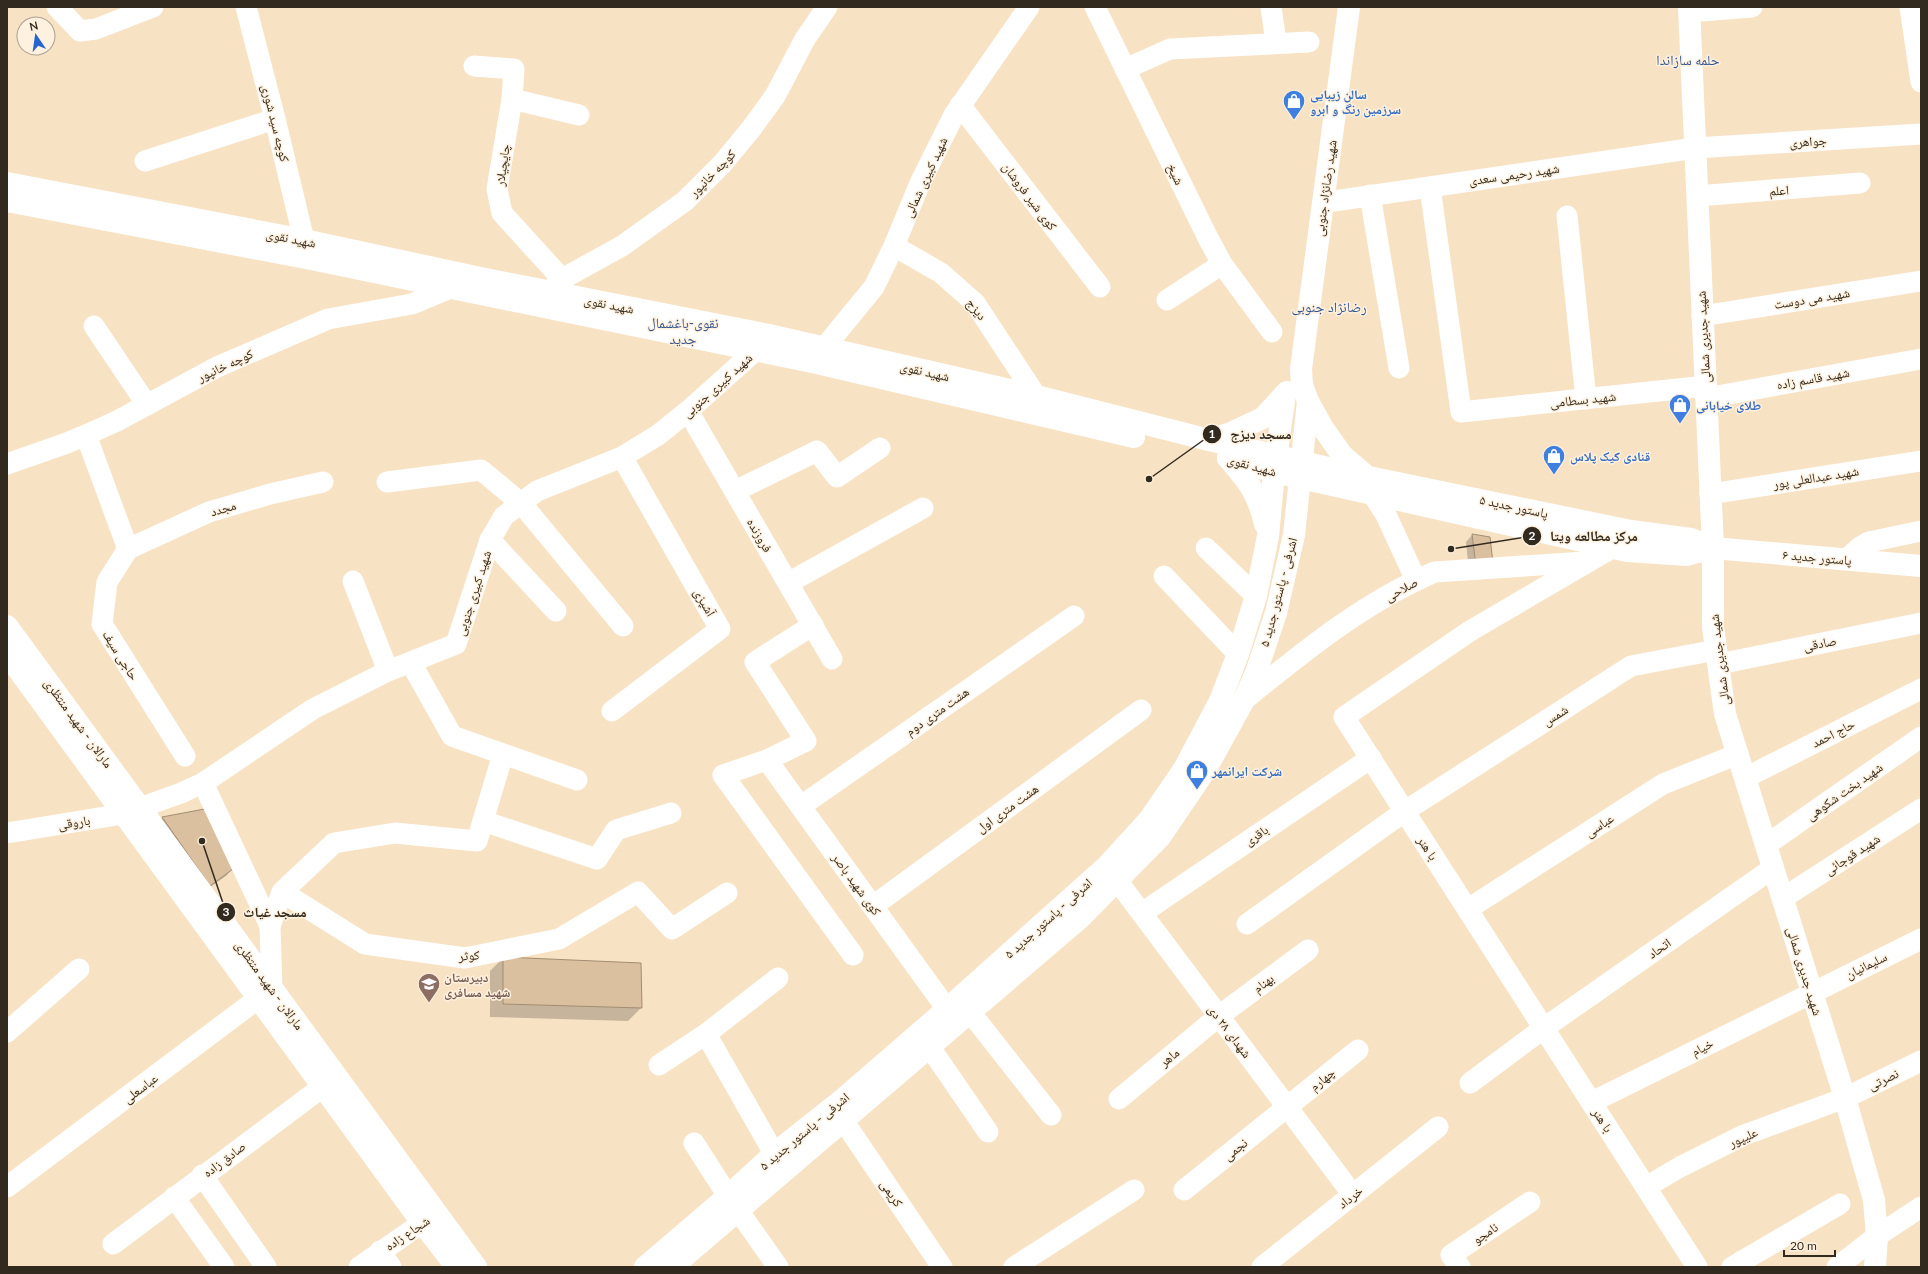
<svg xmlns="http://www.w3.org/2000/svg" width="1928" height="1274" viewBox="0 0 1928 1274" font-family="Lato,'Noto Naskh Arabic',sans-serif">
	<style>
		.shadow { fill: #0003 }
		.building { fill: #dac09e; stroke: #a28d72 }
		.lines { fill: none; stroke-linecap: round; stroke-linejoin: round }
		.minor { stroke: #fff; stroke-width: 21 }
		.major { stroke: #fff; stroke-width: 22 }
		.labels { text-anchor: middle; stroke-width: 3; stroke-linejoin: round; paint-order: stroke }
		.shop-label { font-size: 13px; font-weight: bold; fill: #366cbe; stroke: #fef1df; text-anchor: start }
		.street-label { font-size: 13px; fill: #322a1e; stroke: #fef1df }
		.education-label { font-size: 13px; font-weight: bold; fill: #785e54; stroke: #fef1df; text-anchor: start }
		.neighbourhood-label { font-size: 14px; fill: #34548c; stroke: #fef1df }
		.leader { fill: none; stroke: #322a1e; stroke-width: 1.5 }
		.callout-dot { fill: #322a1e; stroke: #fef1df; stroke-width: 1.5 }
		.mark-label { font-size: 12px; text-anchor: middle; font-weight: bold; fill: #fff }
		.callout-label { font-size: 14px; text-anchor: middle; font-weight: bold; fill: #322a1e; stroke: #fef1df; stroke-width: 3; stroke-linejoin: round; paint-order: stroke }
	</style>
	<rect width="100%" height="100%" fill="#f8e2c4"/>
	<g class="shadow">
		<path d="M1472,535L1489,538L1469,572L1466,542Z"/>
		<path d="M210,809L236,865L226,876L199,895L152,828L162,818Z"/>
		<path d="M503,958L641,1008L628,1021L490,1017V971Z"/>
	</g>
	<g class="building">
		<path d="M1472,534L1490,537L1493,563L1476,566Z"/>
		<path d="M210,808L237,866L210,886L162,817Z"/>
		<path d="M503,957L641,963L642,1008L503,1004Z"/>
	</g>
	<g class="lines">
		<g class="minor">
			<path d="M57,7L80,31L96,29L153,7"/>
			<path d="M246,7L275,119L304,240"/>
			<path d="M1095,7L1207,236L1222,264L1272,332"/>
			<path d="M1271,7L1276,43"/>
			<path d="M1910,7L1921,82"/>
			<path d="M1689,12L1752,7"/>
			<path d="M474,66L514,69L512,99L497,189L502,213L562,279"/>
			<path d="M1125,69L1170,49L1309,42"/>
			<path d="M512,99L579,115"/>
			<path d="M960,105L1100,287"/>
			<path d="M145,161L275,119"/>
			<path d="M1430,187L1461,412L1706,386"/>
			<path d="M1370,195L1399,368"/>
			<path d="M1697,196L1860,183"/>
			<path d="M1334,201L1695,148L1921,134"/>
			<path d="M1567,216L1586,399"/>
			<path d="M894,246L941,273L975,303L1036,396"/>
			<path d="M549,292L562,279L622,246L685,201L722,164L751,129L775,96L805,39L827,7"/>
			<path d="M1167,300L1222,264"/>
			<path d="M1702,316L1921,281"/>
			<path d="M94,326L147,405"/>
			<path d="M824,348L874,287L894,246L920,183L954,115L1029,7"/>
			<path d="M1706,398L1921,359"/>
			<path d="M688,411L832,659"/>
			<path d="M86,435L128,549L107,582L102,624L185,756"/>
			<path d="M7,464L67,443L86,435L117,421L217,367L328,319L412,304L450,288"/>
			<path d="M387,482L481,470L521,503L623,626"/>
			<path d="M735,491L817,451L837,477L880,448"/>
			<path d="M1372,493L1386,515L1416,580"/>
			<path d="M1710,494L1921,461"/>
			<path d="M1622,539L1612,548L1470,631L1344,717L1697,1267"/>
			<path d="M490,540L556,611"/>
			<path d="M1206,548L1256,596"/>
			<path d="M128,549L209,512L270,494L323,482"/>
			<path d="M1847,559L1860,547L1869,542L1921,531"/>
			<path d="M1164,576L1238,654"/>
			<path d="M353,581L388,671"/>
			<path d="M788,583L923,508"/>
			<path d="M813,625L755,662L806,741L767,760L723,775L853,955"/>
			<path d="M7,655L421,1222L456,1267"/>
			<path d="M411,663L452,736L577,780"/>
			<path d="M1719,664L1921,623"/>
			<path d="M1244,700C1303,652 1364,602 1435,572L1584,562"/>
			<path d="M612,711L720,629L622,457"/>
			<path d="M767,760L957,1023"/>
			<path d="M1745,778L1921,689"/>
			<path d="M203,783L270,926"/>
			<path d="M801,806L1074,616"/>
			<path d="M483,821L597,859L616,830L671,813"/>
			<path d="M7,833L123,814L181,793L203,783L313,709L388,671L456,644L490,540L504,516L537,491L622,457L658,435L688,411L755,351"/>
			<path d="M1766,845L1921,737"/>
			<path d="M1107,867L1353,1195"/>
			<path d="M282,892L365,944L465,958L559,939L638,892L672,929L727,893"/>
			<path d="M1783,898L1921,809"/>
			<path d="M873,906L1141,710"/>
			<path d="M1468,909L1663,784L1738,754"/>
			<path d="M1142,913L1371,758"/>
			<path d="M1247,924L1405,811L1631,666L1716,650"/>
			<path d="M970,1012L1051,1115"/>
			<path d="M7,1032L79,969"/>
			<path d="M706,1034L783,1169"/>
			<path d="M929,1046L988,1132"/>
			<path d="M659,1065L706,1034L778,978"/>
			<path d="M1470,1083L1544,1028L1773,868"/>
			<path d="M1119,1099L1219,1016L1308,950"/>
			<path d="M1592,1102L1921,939"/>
			<path d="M843,1120L942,1267"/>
			<path d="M694,1143L728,1196L778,1267"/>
			<path d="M202,1175L266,1267"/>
			<path d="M7,1187L272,988L270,926L282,892L334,843L395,833L477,841L503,754"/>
			<path d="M1646,1187L1680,1167L1744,1135L1845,1098L1921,1061"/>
			<path d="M1184,1190L1358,1050"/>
			<path d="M174,1197L224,1267"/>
			<path d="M113,1244L333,1079"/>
			<path d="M380,1251L391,1267"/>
			<path d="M359,1267L432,1216"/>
			<path d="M1014,1267L1134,1190"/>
			<path d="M1262,1267L1438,1127"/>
			<path d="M1460,1267L1451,1255L1530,1202"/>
			<path d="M1732,1267L1840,1204"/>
			<path d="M1837,1267L1877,1236L1921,1207"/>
		</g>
		<g class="major">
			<path d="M1349,7L1301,369L1302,385L1308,401L1323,428L1342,455L1364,474"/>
			<path d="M1689,7L1713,548V627L1725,714L1845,1098L1874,1200L1877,1236L1875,1267"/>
			<path d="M7,183L304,240L485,279L769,335L1036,396L1209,440L1354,474L1631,531L1691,539L1713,548L1921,566"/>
			<path d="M7,201L311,259L817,363L1134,437"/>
			<path d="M1209,440L1231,433L1263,418L1287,392"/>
			<path d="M1228,458L1274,472L1627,551L1687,555L1713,548"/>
			<path d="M1228,458C1248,481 1258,493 1265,524"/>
			<path d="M7,626L476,1267"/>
			<path d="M645,1267L728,1196L775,1153L843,1099L947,1009L1107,866L1149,820L1184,769L1220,701L1238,654L1256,596L1268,536L1274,472L1285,394"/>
			<path d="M672,1267L1079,919L1160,837L1206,769L1244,700L1256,673L1276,613L1294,535L1308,401"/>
		</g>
	</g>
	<defs>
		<g id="shop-pin" transform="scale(1.15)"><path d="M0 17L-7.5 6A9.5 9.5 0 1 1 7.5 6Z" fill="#3f7fe0" stroke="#fef1df"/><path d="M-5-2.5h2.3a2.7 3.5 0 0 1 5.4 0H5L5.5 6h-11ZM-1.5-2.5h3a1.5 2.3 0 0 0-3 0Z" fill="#fff"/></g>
		<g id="school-pin" transform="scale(1.15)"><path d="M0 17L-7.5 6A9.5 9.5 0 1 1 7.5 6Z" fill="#8d6e63" stroke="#fef1df"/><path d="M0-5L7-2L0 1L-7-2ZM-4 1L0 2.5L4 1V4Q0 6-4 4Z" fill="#fff"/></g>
	</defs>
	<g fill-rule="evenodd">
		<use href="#shop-pin" x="1294" y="101"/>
		<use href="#shop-pin" x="1680" y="405"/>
		<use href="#shop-pin" x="1554" y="456"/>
		<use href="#shop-pin" x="1197" y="771"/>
		<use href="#school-pin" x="429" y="984"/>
	</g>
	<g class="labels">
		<g class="shop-label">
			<text x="1310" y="99">سالن زیبایی<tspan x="1310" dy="15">سرزمین رنگ و ابرو</tspan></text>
			<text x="1696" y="410">طلای خیابانی</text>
			<text x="1570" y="461">قنادی کیک پلاس</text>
			<text x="1212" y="776">شرکت ایرانمهر</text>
		</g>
		<g class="street-label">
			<text transform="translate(276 123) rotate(76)" y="5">کوچه سید شوری</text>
			<text transform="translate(1808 141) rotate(-4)" y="5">جواهری</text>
			<text transform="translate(502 165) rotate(-82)" y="5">چایچیلار</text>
			<text transform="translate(712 173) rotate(-46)" y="5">کوچه خانپور</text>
			<text transform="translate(1176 174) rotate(64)" y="5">شیخ</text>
			<text transform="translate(1514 174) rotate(-8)" y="5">شهید رحیمی سعدی</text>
			<text transform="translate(925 177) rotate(-65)" y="5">شهید کبیری شمالی</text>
			<text transform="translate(1325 188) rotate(-82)" y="5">شهید رضانژاد جنوبی</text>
			<text transform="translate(1779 190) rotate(-5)" y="5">اعلم</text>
			<text transform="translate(1030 196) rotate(53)" y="5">کوی شیر فروشان</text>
			<text transform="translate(291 238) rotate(11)" y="5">شهید نقوی</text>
			<text transform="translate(1812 298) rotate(-9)" y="5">شهید می دوست</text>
			<text transform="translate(609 304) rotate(11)" y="5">شهید نقوی</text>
			<text transform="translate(977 309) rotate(51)" y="5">دیزج</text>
			<text transform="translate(1703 337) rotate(-93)" y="5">شهید جدیری شمالی</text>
			<text transform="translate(225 365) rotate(-25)" y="5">کوچه خانپور</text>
			<text transform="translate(925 371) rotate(13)" y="5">شهید نقوی</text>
			<text transform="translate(1813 378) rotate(-10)" y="5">شهید قاسم زاده</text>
			<text transform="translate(717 385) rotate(-42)" y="5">شهید کبیری جنوبی</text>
			<text transform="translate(1583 399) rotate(-6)" y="5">شهید بسطامی</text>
			<text transform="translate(1252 465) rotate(15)" y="5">شهید نقوی</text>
			<text transform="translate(1816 477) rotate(-9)" y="5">شهید عبدالعلی پور</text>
			<text transform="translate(1514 506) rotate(12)" y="5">پاستور جدید ۵</text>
			<text transform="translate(223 508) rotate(-17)" y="5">مجدد</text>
			<text transform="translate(760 535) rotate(60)" y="5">فروزنده</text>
			<text transform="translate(1817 557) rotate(5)" y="5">پاستور جدید ۶</text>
			<text transform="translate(1401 589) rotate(-29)" y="5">صلاحی</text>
			<text transform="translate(1278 592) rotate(-75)" y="5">اشرفی - پاستور جدید ۵</text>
			<text transform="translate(473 593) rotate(-72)" y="5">شهید کبیری جنوبی</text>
			<text transform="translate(705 602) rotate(60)" y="5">آشپزی</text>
			<text transform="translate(1820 643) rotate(-11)" y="5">صادقی</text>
			<text transform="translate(121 655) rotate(58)" y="5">حاجی سیف</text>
			<text transform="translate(1719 660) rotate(-97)" y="5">شهید جدیری شمالی</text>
			<text transform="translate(937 711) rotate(-35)" y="5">هشت متری دوم</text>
			<text transform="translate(1555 715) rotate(-33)" y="5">شمس</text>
			<text transform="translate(79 723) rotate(54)" y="5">مارالان - شهید منتظری</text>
			<text transform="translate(1833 733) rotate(-27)" y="5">حاج احمد</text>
			<text transform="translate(1844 791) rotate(-35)" y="5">شهید بخت شکوهی</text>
			<text transform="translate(1007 808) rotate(-36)" y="5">هشت متری اول</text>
			<text transform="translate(74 822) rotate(-9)" y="5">باروقی</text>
			<text transform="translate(1599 825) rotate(-33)" y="5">عباسی</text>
			<text transform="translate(1256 835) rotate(-34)" y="5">باقری</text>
			<text transform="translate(1428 848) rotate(57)" y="5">با هنر</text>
			<text transform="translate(1852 854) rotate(-33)" y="5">شهید قوجائی</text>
			<text transform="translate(857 884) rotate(54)" y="5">کوی شهید باصر</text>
			<text transform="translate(1048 918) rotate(-42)" y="5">اشرفی - پاستور جدید ۵</text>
			<text transform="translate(1659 948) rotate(-35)" y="5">اتحاد</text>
			<text transform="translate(469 955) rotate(-4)" y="5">کوثر</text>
			<text transform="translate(1866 965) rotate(-26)" y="5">سلیمانیان</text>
			<text transform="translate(1805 971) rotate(73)" y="5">شهید جدیری شمالی</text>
			<text transform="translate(1263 983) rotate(-37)" y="5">بهنام</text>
			<text transform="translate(270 985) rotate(54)" y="5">مارالان - شهید منتظری</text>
			<text transform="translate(1230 1031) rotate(53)" y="5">شهدای ۲۸ دی</text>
			<text transform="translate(1702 1047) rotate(-27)" y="5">خیام</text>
			<text transform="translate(1169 1057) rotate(-39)" y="5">ماهر</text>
			<text transform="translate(1322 1079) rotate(-39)" y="5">چهارم</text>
			<text transform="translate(1883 1079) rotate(-26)" y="5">نصرتی</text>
			<text transform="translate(140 1088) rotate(-37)" y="5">عباسعلی</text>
			<text transform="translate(1603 1120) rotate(57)" y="5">با هنر</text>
			<text transform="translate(804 1131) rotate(-40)" y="5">اشرفی - پاستور جدید ۵</text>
			<text transform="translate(1743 1137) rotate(-24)" y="5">علیپور</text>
			<text transform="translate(1235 1149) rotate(-39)" y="5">نجمی</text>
			<text transform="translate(224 1159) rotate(-37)" y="5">صادق زاده</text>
			<text transform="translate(892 1193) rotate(56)" y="5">کریمی</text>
			<text transform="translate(1350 1197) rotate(-38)" y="5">خرداد</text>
			<text transform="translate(407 1233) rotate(-34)" y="5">شجاع زاده</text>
			<text transform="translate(1485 1233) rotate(-34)" y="5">نامجو</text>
		</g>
		<g class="education-label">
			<text x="444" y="982">دبیرستان<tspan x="444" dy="15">شهید مسافری</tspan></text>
		</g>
		<g class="neighbourhood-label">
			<text x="1688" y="65">حلمه سازاندا</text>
			<text x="1329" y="312">رضانژاد جنوبی</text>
			<text x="683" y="328">نقوی-باغشمال<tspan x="683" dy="16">جدید</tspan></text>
		</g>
	</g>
	<path class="leader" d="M1149 479L1212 434M1451 549L1532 536M202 841L226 912"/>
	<g class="callout-dot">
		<circle cx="1149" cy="479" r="4"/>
		<circle cx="1451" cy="549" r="4"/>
		<circle cx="202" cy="841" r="4"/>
		<circle cx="1212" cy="434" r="10"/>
		<circle cx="1532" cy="536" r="10"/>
		<circle cx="226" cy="912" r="10"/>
	</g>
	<g class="mark-label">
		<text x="1212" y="438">1</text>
		<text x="1532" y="540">2</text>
		<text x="226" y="916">3</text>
	</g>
	<g class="callout-label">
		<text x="1261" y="439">مسجد دیزج</text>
		<text x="1594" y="541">مرکز مطالعه ویتا</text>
		<text x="275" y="917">مسجد غیاث</text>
	</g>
	<rect width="1928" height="1274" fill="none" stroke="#322a1e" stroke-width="16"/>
	<g transform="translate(36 36) rotate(347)"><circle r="19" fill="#fef1df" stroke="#aca192"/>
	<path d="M0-3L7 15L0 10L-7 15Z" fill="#2764d1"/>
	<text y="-6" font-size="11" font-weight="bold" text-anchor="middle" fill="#322a1e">N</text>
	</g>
	<path d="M1784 1250v6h51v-6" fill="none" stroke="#322a1e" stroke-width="2"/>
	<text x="1790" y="1250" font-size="12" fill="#322a1e" stroke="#fef1df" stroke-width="3" paint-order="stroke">20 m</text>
</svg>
